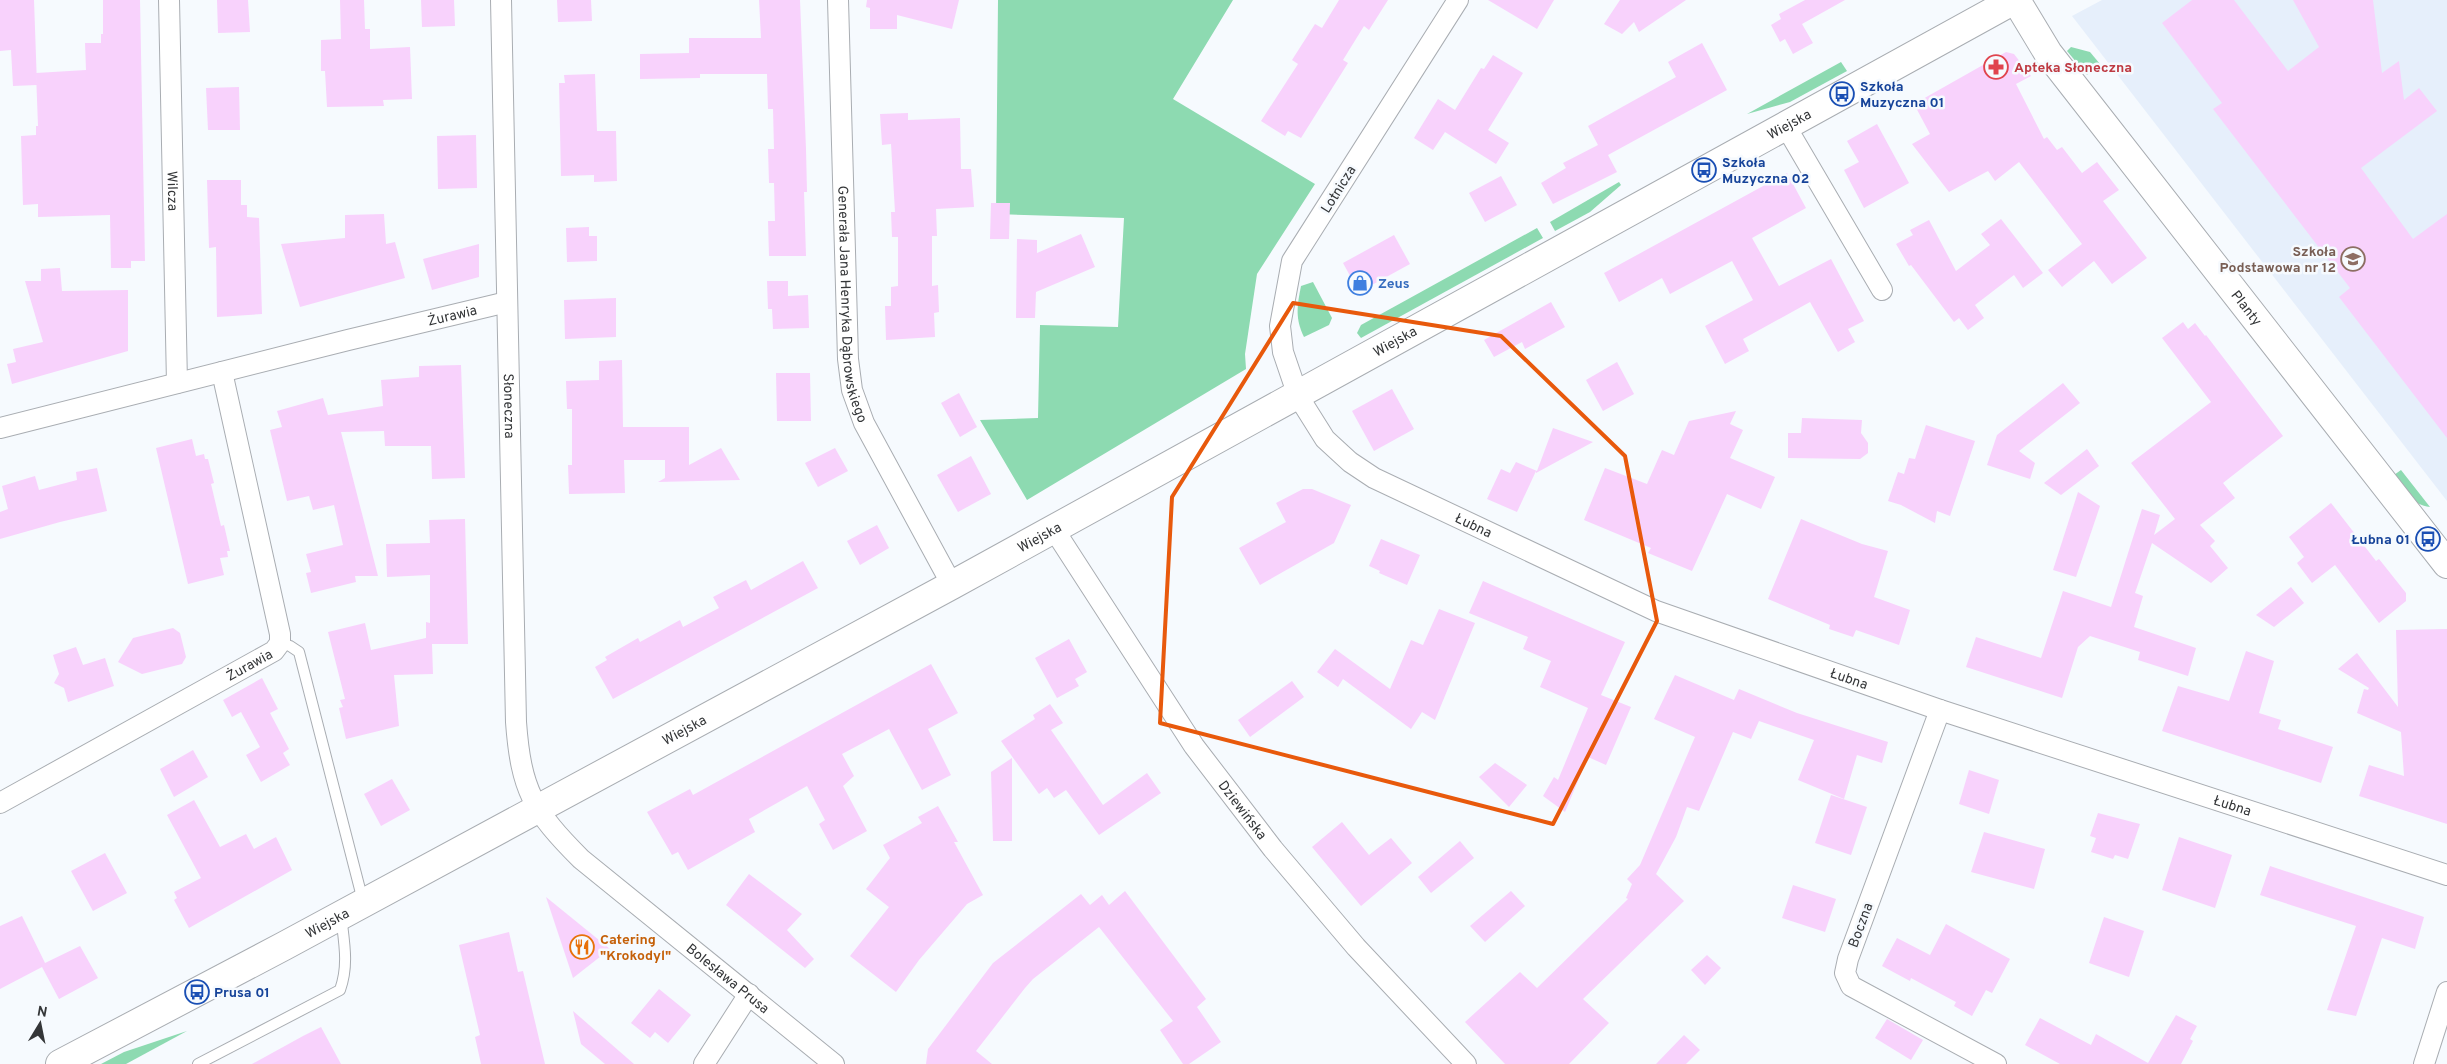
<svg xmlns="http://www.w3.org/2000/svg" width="2447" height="1064" viewBox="0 0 2447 1064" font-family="Overpass,sans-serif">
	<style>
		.built { fill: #e6effb }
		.green { fill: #8ddab1 }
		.building { fill: #f8d2fc }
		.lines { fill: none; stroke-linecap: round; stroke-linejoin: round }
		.lane-casing { stroke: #a9adb2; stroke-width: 12 }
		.street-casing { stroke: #a9adb2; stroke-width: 22 }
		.secondary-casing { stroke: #a9adb2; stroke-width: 30 }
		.lane { stroke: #fff; stroke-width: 10 }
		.street { stroke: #fff; stroke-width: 20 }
		.secondary { stroke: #fff; stroke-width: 28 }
		.marked { fill: none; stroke: #e8590c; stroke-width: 4; stroke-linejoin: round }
		.labels { text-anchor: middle; stroke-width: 5; stroke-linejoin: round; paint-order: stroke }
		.health-label { font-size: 14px; font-weight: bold; fill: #be3a42; stroke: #f6fafe; text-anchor: start }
		.transit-label { font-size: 14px; font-weight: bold; fill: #164399; stroke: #f6fafe; text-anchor: start }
		.street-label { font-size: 14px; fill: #343638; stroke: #f6fafe }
		.education-label { font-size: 14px; font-weight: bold; fill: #785e54; stroke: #f6fafe; text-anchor: end }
		.shop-label { font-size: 14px; font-weight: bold; fill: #366cbe; stroke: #f6fafe; text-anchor: start }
		.food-label { font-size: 14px; font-weight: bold; fill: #c56008; stroke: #f6fafe; text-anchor: start }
	</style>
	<rect width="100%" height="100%" fill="#f6fafe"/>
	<path class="built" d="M2102,0H2447V501L2072,16Z"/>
	<g class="green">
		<path d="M998,0H1233L1173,99L1315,184L1257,274L1245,354L1246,369L1027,500L980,420L1038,418L1040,325L1118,327L1124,218L996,214Z"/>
		<path d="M2071,47L2090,52L2100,64L2087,75L2067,51Z"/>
		<path d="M1841,62L1847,71L1790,102L1747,114Z"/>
		<path d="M1619,182L1621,185L1590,212L1555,231L1550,222Z"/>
		<path d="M1537,228L1543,238L1361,338L1357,333L1361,325Z"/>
		<path d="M1313,282L1332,318L1329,325L1304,337C1295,319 1297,306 1301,286Z"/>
		<path d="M2401,470L2430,507C2413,506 2404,488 2394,475Z"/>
		<path d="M187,1031L126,1064H101L124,1052Z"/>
	</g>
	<g class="building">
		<path d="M0,0H34L37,85L13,86L11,50L0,51Z"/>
		<path d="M103,0H140L145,261H131V268H111L110,215L38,217V204L23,205L21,136L36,135V126H38L36,73L86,70L85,43H101V34H103Z"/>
		<path d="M217,0H248L250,32L218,33Z"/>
		<path d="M340,0H364L365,29H370V49L410,47L412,99L383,100L384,106L327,107L325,71H321V40L341,39Z"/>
		<path d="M421,0H454L455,26L422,27Z"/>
		<path d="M557,0H591L592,21L558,22Z"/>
		<path d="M759,0H800L806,149L807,192H804L806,256H769L768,221H775L774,183H769L768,149H774L773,109H768L767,74H700V78L640,79V54L689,53V38H761Z"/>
		<path d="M867,0H959L952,29L897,15V29H870V8L866,7Z"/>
		<path d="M1339,0H1388L1369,30L1364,26L1343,60L1348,63L1301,138L1288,131L1285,136L1261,121L1298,64L1292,60L1315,24L1322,28Z"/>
		<path d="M1488,0H1554L1537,29Z"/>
		<path d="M1620,0H1686L1639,32L1634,22L1622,34L1604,24Z"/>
		<path d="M1805,0H1845L1802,24L1813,43L1793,54L1785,39L1780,42L1771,25L1781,19L1779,14Z"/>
		<path d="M2192,0H2234L2288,71L2319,47L2293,0H2373L2382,73L2399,61L2404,100L2419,88L2437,111L2361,168L2413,239L2447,214V438L2339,297L2350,288L2213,109L2222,103L2162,23Z"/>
		<path d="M1702,43L1727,90L1608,155L1617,172L1553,204L1541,183L1566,168L1563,163L1598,145L1588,126L1676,77L1668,62Z"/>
		<path d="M2006,52L2014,54L2031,76L2016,84L2044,139L2047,137L2057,150L2062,147L2082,173L2097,162L2119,190L2103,201L2147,258L2112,284L2094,261L2062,287L2048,270L2082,244L2019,162L1995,181L1988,171L1949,192L1912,144L1930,134L1914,104Z"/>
		<path d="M1493,55L1523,73L1488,130L1509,143L1496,164L1445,132L1433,150L1414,138L1438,99L1455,110L1481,68L1484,69Z"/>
		<path d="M595,74L597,131H616L617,181L594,182V175L561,176L559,83H565L564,75Z"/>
		<path d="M239,87L240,130H208L206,88Z"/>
		<path d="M908,113V120L960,118L961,169H971L974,207L936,209L937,236H932V286L938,285L939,312L934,313L935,337L886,340L885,306H891V287L898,286V237H892L891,212H895L891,144L882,145L880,114Z"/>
		<path d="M1877,124L1909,183L1864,208L1844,170L1859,162L1847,141Z"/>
		<path d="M476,135L477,188L438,189L437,136Z"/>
		<path d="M1787,173L1806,208L1752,238L1779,286L1831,259L1864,321L1848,329L1855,342L1838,352L1810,302L1743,339L1749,351L1725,364L1705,326L1753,300L1732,261L1670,294L1662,278L1619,302L1604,273Z"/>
		<path d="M1501,176L1517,205L1485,222L1469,193Z"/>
		<path d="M207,180H241V205H247V217L259,218L262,314L217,317L216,247L209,248Z"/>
		<path d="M991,203H1010L1009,239H990Z"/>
		<path d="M384,214L386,244L395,242L405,278L300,307L281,244L345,238V215Z"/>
		<path d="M2001,219L2043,273L2023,288L2014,275L1975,305L1984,318L1968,330L1959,318L1954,322L1911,265L1909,266L1896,244L1913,235L1910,230L1929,220L1956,271L1990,245L1981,234Z"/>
		<path d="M589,227V236H597V261L567,262L566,228Z"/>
		<path d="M1081,234L1095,267L1036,292L1035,318H1016L1017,239L1037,240V253Z"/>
		<path d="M1394,235L1410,264L1359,292L1343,263Z"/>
		<path d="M479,244V277L432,290L423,259Z"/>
		<path d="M60,268L62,291L128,290V351L12,384L7,364L16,362L13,349L43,342L25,281H41V269Z"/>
		<path d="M767,281H788V296L808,295L809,328L773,329L772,309H768Z"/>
		<path d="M616,298V337L565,339L564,300Z"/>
		<path d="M1551,302L1565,327L1525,349L1522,342L1494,357L1484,340Z"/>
		<path d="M2183,322L2188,329L2195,323L2205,336L2206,335L2283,436L2223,483L2235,498L2200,525L2215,541L2210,546L2228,568L2211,583L2152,543L2135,593L2143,596L2134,627L2196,648L2188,676L2138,660L2140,652L2090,636L2078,647L2062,698L1966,667L1976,637L2041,658L2063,591L2111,607L2142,509L2160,515L2154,535L2175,519L2131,463L2211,402L2162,338Z"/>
		<path d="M622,360L623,427H689V465L721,448L740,480L658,482L665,478V460H624L625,493L569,494L568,465H572V409H567L566,381L599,380V361Z"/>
		<path d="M1617,362L1634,394L1603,411L1586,380Z"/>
		<path d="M461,365L465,478L432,479L431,446H385L384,431L341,432L378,576H355L356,582L311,593L306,573L311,572L306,554L343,545L334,505L313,510L309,496L287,501L270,430L282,427L277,411L323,398L328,415L383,406L381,380L419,377V366Z"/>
		<path d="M776,373H810L811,421H777Z"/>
		<path d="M2063,383L2080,403L2019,451L2035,463L2030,479L1987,465L1997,435Z"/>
		<path d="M1392,389L1414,429L1374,451L1352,411Z"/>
		<path d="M959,393L977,427L960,437L941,403Z"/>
		<path d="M1736,411L1730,424L1743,430L1730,458L1775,477L1761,509L1727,494L1692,571L1648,553L1651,548L1584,520L1605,468L1647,484L1662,450L1674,455L1689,421Z"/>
		<path d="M1802,418L1862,420L1861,433L1868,443V453L1860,459L1788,458V433H1801Z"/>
		<path d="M1926,425L1975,441L1950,516L1937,511L1935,523L1901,505L1888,501L1898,472L1904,474L1909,458L1915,459Z"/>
		<path d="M1553,428L1593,442L1536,473V471L1517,512L1487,499L1501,469L1510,473L1516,462L1537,471Z"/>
		<path d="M192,439L196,456L204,454L205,459H208L214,483L211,484L221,526L224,525L230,551H227L228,557L220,558L224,575L188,584L156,448Z"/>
		<path d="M835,448L848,471L818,487L805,463Z"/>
		<path d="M2087,449L2099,466L2061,495L2044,483Z"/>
		<path d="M971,456L991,494L958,512L937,475Z"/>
		<path d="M97,468L107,511L60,522L0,539V512L8,509L2,486L35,476L39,490L77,480L76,472Z"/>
		<path d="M1303,489H1312L1351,505L1334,543L1260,585L1239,548L1286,522L1276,503Z"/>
		<path d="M2078,492L2100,506L2076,577L2053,570Z"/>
		<path d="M2331,503L2376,561L2379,559L2406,593V601L2379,623L2335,565L2312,583L2297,563L2304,557L2289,537Z"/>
		<path d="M465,519L468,644H432L433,674L394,675L399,726L346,739L339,708L343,707L340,700L345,699L328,632L365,623L371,650L426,638V622L430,623V575L387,577L386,544L430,543L429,520Z"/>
		<path d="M1801,519L1862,544L1888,551L1874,597L1910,610L1899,645L1856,630L1853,637L1829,629L1830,625L1768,599Z"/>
		<path d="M877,525L889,548L860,565L847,541Z"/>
		<path d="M1381,539L1420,555L1407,585L1379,573L1380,571L1369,566Z"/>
		<path d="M803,561L818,588L613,699L595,667L607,660L605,657L638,638L640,642L680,620L683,627L719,608L713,597L746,580L751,590Z"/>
		<path d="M1483,581L1625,642L1601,695L1631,707L1606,765L1588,757L1565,812L1543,796L1554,777L1558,780L1588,708L1540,687L1551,661L1523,649L1528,637L1469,613Z"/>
		<path d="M2291,587L2304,603L2274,627L2256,615Z"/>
		<path d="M1439,609L1475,623L1435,720L1422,712L1411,729L1343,679L1338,687L1317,672L1335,649L1390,689L1411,640L1423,645Z"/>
		<path d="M173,628L180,633L186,657L182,664L142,674L118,662L133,638Z"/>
		<path d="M2447,629V824L2359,796L2369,765L2404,776L2401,732L2357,713L2364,689L2368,690L2369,688L2338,669L2357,653L2398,707L2396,630Z"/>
		<path d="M1069,639L1087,672L1075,679L1079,686L1057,698L1035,658Z"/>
		<path d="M76,647L83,665L105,658L114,686L68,702L64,688L54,683L59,674L53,655Z"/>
		<path d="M2246,651L2274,661L2259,713L2281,720L2278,729L2333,747L2321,783L2162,731L2178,686L2229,701Z"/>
		<path d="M931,664L958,713L928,729L951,775L922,790L889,729L842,754L854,776L843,786L867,831L833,850L819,824L825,820L807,786L749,819L755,832L688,870L678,852L672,855L647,812L690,789L693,795Z"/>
		<path d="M1675,675L1734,700L1739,689L1797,713L1888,742L1882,763L1857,755L1844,799L1798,780L1814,740L1759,721L1751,739L1733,732L1699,811L1687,807L1676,837L1656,874L1684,901L1583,999L1609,1023L1569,1064H1505L1465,1022L1520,972L1537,988L1628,899L1626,898L1632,884L1627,879L1640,865L1695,737L1654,719Z"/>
		<path d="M262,678L278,709L270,713L289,749L283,753L290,765L261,782L246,755L260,747L241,712L232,717L223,700Z"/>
		<path d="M1292,681L1304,697L1250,737L1238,720Z"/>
		<path d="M1050,704L1063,723L1051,730L1103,805L1147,773L1161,793L1099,835L1066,790L1054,798L1047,788L1039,794L1001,741L1035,719L1033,715Z"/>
		<path d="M193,750L208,777L174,797L160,769Z"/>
		<path d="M1012,758V841H993L991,772Z"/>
		<path d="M1495,763L1527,785L1509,807L1479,777Z"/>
		<path d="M1969,770L1999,780L1989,814L1959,804Z"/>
		<path d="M392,779L410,810L381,826L364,794Z"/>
		<path d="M1831,795L1867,807L1851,855L1815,843Z"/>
		<path d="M194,800L220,847L246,834L254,849L276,837L292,870L189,928L174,900L177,898L174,892L201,878L167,815Z"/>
		<path d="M938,806L958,842H954L983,895L967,904L919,960L896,992L850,956L889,907L866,889L890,858L883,845L922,823L918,817Z"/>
		<path d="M2098,813L2140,824L2128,859L2115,855L2113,859L2091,852L2096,838L2090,836Z"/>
		<path d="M1342,822L1369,855L1391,838L1412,863L1361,906L1312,847Z"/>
		<path d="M1984,832L2045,849L2034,889L1971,872Z"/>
		<path d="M2179,837L2232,855L2215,908L2162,890Z"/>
		<path d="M1460,841L1474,858L1431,893L1418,877Z"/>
		<path d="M105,853L127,893L93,911L71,871Z"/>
		<path d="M2270,866L2424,917L2415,949L2382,938L2356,1016L2327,1010L2356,926L2260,895Z"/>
		<path d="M749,874L802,914L787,930L814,959L805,968L726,905Z"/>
		<path d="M1793,885L1836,899L1825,932L1782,918Z"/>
		<path d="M1125,891L1206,999L1197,1007L1221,1042L1189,1064H1183L1160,1030L1173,1021L1099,927L1033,979L1025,988L976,1051L992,1064H926L928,1049L993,963L1081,894L1090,905L1102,895L1109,905Z"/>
		<path d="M1511,891L1525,906L1485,942L1470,926Z"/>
		<path d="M546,897L610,949L573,978Z"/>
		<path d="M22,916L45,963L80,946L98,978L59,999L42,967L0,989V926Z"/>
		<path d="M2104,917L2144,931L2129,977L2089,963Z"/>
		<path d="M1946,924L2010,959L1992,993L1986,990L1972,1016L1954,1006L1956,1002L1911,978L1910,981L1882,966L1897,938L1930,955Z"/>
		<path d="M509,932L518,972L523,971L545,1064H481L475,1037L480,1035L459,945Z"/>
		<path d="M1707,955L1721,968L1705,985L1691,970Z"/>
		<path d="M659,989L691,1015L668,1043L655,1032L650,1038L631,1023Z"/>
		<path d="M573,1011L634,1064H605L581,1044Z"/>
		<path d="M2176,1015L2197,1026L2190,1039L2193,1041L2181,1064H2060L2025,1045L2040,1018L2091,1045L2096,1034L2148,1063Z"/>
		<path d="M1887,1019L1923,1040L1911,1060L1875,1038Z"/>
		<path d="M321,1027L341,1064H252L303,1036Z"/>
		<path d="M1684,1035L1700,1050L1686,1064H1656Z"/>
	</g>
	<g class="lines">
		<g class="lane-casing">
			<g id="lane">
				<path d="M280,643L290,646L299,652L363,901"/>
				<path d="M198,1064L340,990C349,965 344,942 341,916"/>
			</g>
		</g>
		<g class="street-casing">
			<g id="street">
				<path id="s1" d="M169,0L177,383"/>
				<path id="s2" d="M501,0L516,722C521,790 533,811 581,859L834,1064"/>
				<path id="s3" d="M838,0L848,359L852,390L864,423L952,585"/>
				<path id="s4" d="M1458,0L1292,261L1280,326L1283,352L1298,396L1325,439L1350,462L1374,478L1656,611L1940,710L2447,875"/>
				<path d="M1785,125L1882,290"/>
				<path id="s5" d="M0,428L348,340L507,302"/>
				<path id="s6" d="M1053,528L1194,746L1273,849L1356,947L1466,1064"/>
				<path d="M1940,710L1848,959L1845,973L1851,986L1996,1064"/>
				<path id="s7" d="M0,803L274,651L280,643V634L222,372"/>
				<path d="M704,1064L749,994"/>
				<path d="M2424,1064L2447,992"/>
			</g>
		</g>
		<g class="secondary-casing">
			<g id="secondary">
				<path id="s8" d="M2016,0L2048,53L2447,564"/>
				<path id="s9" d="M60,1064L284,946L952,585L2014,0"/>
			</g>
		</g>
		<use href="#lane" class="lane"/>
		<use href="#street" class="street"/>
		<use href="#secondary" class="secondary"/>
	</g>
	<path class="marked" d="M1293,303L1501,336L1625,456L1657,621L1553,824L1160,723L1172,497Z"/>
	<defs>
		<g id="pharmacy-ring" transform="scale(1.25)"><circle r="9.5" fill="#f6fafe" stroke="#e0444e" stroke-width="1.5"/><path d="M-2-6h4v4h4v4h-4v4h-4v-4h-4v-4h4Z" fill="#e0444e"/></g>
		<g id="bus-ring" transform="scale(1.25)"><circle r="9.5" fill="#f6fafe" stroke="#1a4fb4" stroke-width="1.5"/><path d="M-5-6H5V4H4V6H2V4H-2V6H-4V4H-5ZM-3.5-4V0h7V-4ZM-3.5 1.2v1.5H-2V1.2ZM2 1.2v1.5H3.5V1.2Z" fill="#1a4fb4"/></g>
		<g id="school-ring" transform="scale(1.25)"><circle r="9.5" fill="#f6fafe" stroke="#8d6e63" stroke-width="1.5"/><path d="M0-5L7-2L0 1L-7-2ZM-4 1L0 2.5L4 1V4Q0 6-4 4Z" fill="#8d6e63"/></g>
		<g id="shop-ring" transform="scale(1.25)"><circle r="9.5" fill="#f6fafe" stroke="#3f7fe0" stroke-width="1.5"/><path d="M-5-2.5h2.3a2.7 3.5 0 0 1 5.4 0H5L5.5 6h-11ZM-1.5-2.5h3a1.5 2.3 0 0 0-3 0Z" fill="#3f7fe0"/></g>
		<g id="restaurant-ring" transform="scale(1.25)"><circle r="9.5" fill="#f6fafe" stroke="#e8710a" stroke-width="1.5"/><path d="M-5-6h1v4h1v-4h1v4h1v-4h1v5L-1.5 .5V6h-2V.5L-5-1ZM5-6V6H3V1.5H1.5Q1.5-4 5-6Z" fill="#e8710a"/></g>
	</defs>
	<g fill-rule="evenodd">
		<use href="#pharmacy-ring" x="1996" y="67"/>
		<use href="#bus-ring" x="1842" y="94"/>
		<use href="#bus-ring" x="1704" y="170"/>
		<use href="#school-ring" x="2353" y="259"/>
		<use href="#shop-ring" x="1360" y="283"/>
		<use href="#bus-ring" x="2428" y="539"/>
		<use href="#restaurant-ring" x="582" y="947"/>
		<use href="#bus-ring" x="197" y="992"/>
	</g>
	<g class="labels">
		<g class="health-label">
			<text x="2014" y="72">Apteka Słoneczna</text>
		</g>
		<g class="transit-label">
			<text x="1860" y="91">Szkoła<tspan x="1860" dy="16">Muzyczna 01</tspan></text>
			<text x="1722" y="167">Szkoła<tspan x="1722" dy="16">Muzyczna 02</tspan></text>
			<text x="2410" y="544" text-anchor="end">Łubna 01</text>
			<text x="214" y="997">Prusa 01</text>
		</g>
		<g class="street-label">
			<text dy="5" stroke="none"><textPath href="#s9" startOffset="1968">Wiejska</textPath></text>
			<text transform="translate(1338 189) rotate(-58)" y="5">Lotnicza</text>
			<text dy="5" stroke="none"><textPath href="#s1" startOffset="191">Wilcza</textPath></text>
			<text dy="5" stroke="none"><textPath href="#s3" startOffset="305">Generała Jana Henryka Dąbrowskiego</textPath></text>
			<text dy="5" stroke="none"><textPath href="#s8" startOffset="385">Planty</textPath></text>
			<text dy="5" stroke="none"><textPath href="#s5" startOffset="466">Żurawia</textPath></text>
			<text dy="5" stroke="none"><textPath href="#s9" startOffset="1518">Wiejska</textPath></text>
			<text dy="5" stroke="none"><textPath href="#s2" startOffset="406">Słoneczna</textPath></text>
			<text dy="5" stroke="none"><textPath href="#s4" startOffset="672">Łubna</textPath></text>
			<text dy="5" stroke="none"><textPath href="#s9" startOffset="1112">Wiejska</textPath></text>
			<text dy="5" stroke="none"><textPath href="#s7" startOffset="285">Żurawia</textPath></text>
			<text dy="5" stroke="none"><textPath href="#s4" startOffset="1078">Łubna</textPath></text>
			<text dy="5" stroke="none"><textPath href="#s9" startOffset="708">Wiejska</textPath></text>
			<text dy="5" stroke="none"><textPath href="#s4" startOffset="1482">Łubna</textPath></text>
			<text dy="5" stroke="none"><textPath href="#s6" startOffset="340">Dziewińska</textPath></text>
			<text dy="5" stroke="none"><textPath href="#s9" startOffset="302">Wiejska</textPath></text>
			<text transform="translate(1860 925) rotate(-70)" y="5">Boczna</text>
			<text dy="5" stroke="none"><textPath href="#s2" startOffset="1068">Bolesława Prusa</textPath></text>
		</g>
		<g class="education-label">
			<text x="2336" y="256">Szkoła<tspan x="2336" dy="16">Podstawowa nr 12</tspan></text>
		</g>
		<g class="shop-label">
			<text x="1378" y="288">Zeus</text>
		</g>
		<g class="food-label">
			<text x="600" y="944">Catering<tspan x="600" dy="16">"Krokodyl"</tspan></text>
		</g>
	</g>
	<g transform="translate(40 1024) rotate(10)" stroke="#f6fafe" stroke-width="4" paint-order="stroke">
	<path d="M0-4L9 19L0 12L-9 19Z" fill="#343638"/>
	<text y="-8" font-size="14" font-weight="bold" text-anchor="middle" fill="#343638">N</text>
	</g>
</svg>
